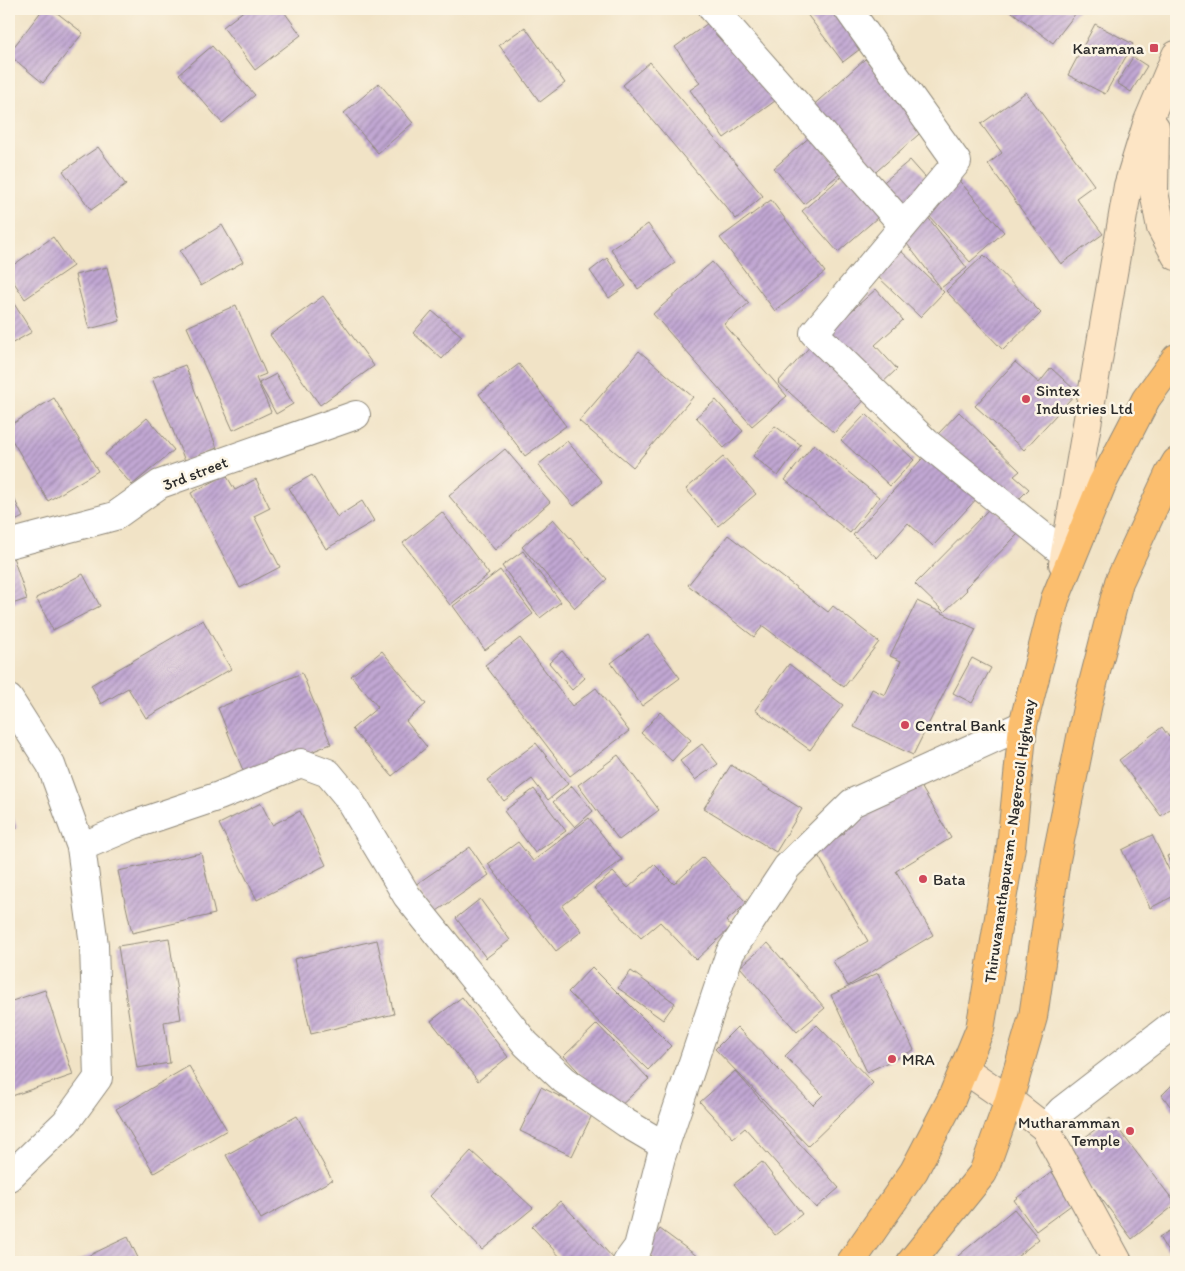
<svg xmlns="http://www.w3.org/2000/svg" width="1185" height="1271" viewBox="0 0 1185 1271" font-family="Itim,sans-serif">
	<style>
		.building { fill: url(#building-hatch) }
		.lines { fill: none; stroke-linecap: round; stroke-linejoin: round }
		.minor-casing { stroke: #8e8778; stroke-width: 30 }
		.tertiary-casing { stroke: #8e8778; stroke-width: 30 }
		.secondary-casing { stroke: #8e8778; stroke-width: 30 }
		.primary-casing { stroke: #8e8778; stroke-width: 30 }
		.minor { stroke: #fff; stroke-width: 28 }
		.tertiary { stroke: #fff; stroke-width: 28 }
		.secondary { stroke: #fde5c5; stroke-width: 28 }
		.primary { stroke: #fbbe6e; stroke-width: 28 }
		.poi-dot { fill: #d1495b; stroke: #fcf5e5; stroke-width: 2 }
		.labels { text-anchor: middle; stroke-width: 5; stroke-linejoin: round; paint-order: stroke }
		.poi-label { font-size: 16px; fill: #2b2b2b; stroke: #fcf5e5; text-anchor: start }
		.street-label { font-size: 16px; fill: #2b2b2b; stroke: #fcf5e5 }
	</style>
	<defs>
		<pattern id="building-hatch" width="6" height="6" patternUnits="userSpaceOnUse" patternTransform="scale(1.25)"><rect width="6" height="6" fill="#c1a7d3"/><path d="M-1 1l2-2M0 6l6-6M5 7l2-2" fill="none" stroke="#9d88ab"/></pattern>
	</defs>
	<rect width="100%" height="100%" fill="#fcf5e5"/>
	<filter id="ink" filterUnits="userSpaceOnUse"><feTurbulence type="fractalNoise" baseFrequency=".02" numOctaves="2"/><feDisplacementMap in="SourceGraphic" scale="10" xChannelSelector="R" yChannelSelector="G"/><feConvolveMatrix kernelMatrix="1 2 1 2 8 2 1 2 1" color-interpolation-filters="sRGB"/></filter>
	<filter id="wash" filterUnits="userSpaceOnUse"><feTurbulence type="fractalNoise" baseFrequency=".0096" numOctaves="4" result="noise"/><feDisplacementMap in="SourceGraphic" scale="20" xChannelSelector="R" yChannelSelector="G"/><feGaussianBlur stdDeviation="1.12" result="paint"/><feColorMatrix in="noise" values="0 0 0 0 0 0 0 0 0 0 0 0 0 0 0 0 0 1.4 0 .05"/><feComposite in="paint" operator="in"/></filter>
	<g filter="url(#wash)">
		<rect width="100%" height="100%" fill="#f1e3c6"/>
		<g id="blocks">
			<g class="building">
				<path d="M43,9H52L83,33L43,83L9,55V53Z"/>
				<path d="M246,9H282L301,35L255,70L223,27Z"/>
				<path d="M803,9H842L868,43L843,62Z"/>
				<path d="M1008,9H1079L1053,43Z"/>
				<path d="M715,18L775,101L724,138L690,90L700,83L675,47Z"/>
				<path d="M1095,24L1133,44L1105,94L1068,75Z"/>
				<path d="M525,27L565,83L540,102L499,45Z"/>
				<path d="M212,46L255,95L222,123L179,74Z"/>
				<path d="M1133,57L1147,66L1131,92L1117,83Z"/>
				<path d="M865,59L926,128L870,177L810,108Z"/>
				<path d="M650,62L763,196L736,219L623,85Z"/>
				<path d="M379,83L413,123L378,153L344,113Z"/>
				<path d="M1026,92L1094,185L1076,198L1103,234L1061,264L988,164L1002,153L981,124Z"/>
				<path d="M812,135L843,171L804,204L774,168Z"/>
				<path d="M98,147L126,185L91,210L63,171Z"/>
				<path d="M910,160L934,187L904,214L879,186Z"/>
				<path d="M849,170L885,211L838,252L802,211Z"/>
				<path d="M955,176L1004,232L970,262L921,207Z"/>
				<path d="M771,200L825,272L775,311L720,238Z"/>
				<path d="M927,216L967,268L941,288L901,236Z"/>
				<path d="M648,224L675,263L638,289L611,249Z"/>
				<path d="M222,225L243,262L201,286L180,251Z"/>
				<path d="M53,237L73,266L25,299L9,275V268Z"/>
				<path d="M899,249L944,292L920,317L875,274Z"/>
				<path d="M984,255L1041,313L1003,350L946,291Z"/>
				<path d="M607,258L626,286L609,298L590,271Z"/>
				<path d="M712,262L749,303L724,324L787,396L752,426L653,314Z"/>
				<path d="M107,267L120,321L89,329L75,275Z"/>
				<path d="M876,289L903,320L875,345L897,369L878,387L828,332Z"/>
				<path d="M9,296L32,332L9,345Z"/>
				<path d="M323,296L374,366L320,405L270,335Z"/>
				<path d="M236,305L266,374L256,378L271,412L233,430L187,327Z"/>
				<path d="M432,311L462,336L442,359L413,333Z"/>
				<path d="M813,343L870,394L834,433L778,382Z"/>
				<path d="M639,351L693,397L633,467L579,421Z"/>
				<path d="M1015,362L1039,383L1051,368L1077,392L1024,450L975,406Z"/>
				<path d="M519,364L566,426L525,456L479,394Z"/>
				<path d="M185,365L217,448L185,461L152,378Z"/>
				<path d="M276,374L293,404L276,414L259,383Z"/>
				<path d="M54,398L98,471L48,501L9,435V426Z"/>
				<path d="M716,400L743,431L724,448L696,417Z"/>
				<path d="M959,412L1020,471L1014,476L1029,489L1012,506L938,434Z"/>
				<path d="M866,414L914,460L890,486L841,440Z"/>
				<path d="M147,418L174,450L132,485L105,454Z"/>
				<path d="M775,426L801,445L778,476L753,456Z"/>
				<path d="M567,441L602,482L574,506L538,465Z"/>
				<path d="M814,444L879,497L850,533L785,480Z"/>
				<path d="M505,449L550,502L495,550L449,496Z"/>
				<path d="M930,450L980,495L933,546L908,523L877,558L853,535Z"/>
				<path d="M723,457L756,494L718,526L686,489Z"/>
				<path d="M226,475L235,490L256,479L270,508L254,516L280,567L240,588L191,493Z"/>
				<path d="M312,475L337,517L362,501L374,521L326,549L289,488Z"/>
				<path d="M9,488L23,517L9,524Z"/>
				<path d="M992,506L1019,533L965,588L967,590L944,612L915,584Z"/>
				<path d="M442,512L489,574L450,605L403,543Z"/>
				<path d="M553,519L607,579L575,608L522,547Z"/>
				<path d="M728,535L828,612L833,606L879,642L844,687L763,626L754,637L688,585Z"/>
				<path d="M11,551L27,599L9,605V552Z"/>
				<path d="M523,551L561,602L540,618L502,566Z"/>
				<path d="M500,570L533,614L485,650L453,606Z"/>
				<path d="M83,574L100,606L53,630L36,598Z"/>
				<path d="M917,601L976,629L913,755L854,727L872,689L885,695L901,661L890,656Z"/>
				<path d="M203,620L231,669L146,718L128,688L101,704L91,685Z"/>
				<path d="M648,635L680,678L642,706L611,663Z"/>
				<path d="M520,638L572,706L596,688L629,731L570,776L485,665Z"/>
				<path d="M382,651L426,704L406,721L427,747L392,776L352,729L378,707L351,676Z"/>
				<path d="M562,651L585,678L572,690L549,663Z"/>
				<path d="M972,658L991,668L972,703L953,693Z"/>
				<path d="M789,664L843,705L810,750L755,710Z"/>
				<path d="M302,673L331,744L246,778L218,708Z"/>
				<path d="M660,712L691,740L672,761L641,733Z"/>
				<path d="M1162,727L1169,737L1176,732V804L1161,816L1119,760Z"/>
				<path d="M536,743L568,784L548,800L532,779L504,801L487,780Z"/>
				<path d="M702,744L718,764L695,780L680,761Z"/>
				<path d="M618,755L659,810L619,840L578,785Z"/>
				<path d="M731,765L802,809L776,852L704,808Z"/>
				<path d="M918,781L951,838L896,871L933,935L848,986L833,961L868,941L815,850L845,833L841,826Z"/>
				<path d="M572,786L593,811L575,827L553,802Z"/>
				<path d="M534,789L566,831L535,853L504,811Z"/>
				<path d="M261,803L272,825L300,811L326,865L257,900L219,824Z"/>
				<path d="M9,804L17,828L9,831Z"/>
				<path d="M589,818L622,860L562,906L582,931L556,951L488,864L518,842L533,861Z"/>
				<path d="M1152,835L1176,884V895L1150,908L1122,850Z"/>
				<path d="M470,847L489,875L434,913L415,885Z"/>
				<path d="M1176,852V877L1167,856Z"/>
				<path d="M201,853L215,914L132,933L118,871Z"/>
				<path d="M703,857L747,903L726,921L731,927L696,960L660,922L641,938L594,888L613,872L628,888L654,864L674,884Z"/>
				<path d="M480,899L510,940L486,958L456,918Z"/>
				<path d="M169,938L181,1019L164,1022L170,1063L137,1068L118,946Z"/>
				<path d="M377,940L394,1014L311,1034L294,959Z"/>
				<path d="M768,943L825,1008L797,1032L740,967Z"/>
				<path d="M592,967L671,1046L648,1070L568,992Z"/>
				<path d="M631,971L675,1003L663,1020L618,988Z"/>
				<path d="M878,973L914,1050L867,1072L831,995Z"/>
				<path d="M45,990L73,1075L9,1097V1002Z"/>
				<path d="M462,997L508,1057L478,1081L431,1021Z"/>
				<path d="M597,1024L649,1079L615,1111L564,1056Z"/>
				<path d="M817,1025L873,1083L808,1146L715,1049L737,1027L813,1105L823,1095L785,1056Z"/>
				<path d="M189,1066L227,1130L154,1173L116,1109Z"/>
				<path d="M735,1071L839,1188L816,1208L745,1128L733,1138L700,1102Z"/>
				<path d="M1176,1081V1114L1162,1095Z"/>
				<path d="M541,1087L593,1113L572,1156L520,1131Z"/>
				<path d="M297,1116L332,1180L261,1219L226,1155Z"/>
				<path d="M1110,1118L1176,1204L1132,1239L1066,1152Z"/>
				<path d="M471,1151L533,1208L482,1250L430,1196Z"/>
				<path d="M762,1162L802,1214L775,1235L734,1184Z"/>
				<path d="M1052,1172L1074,1203L1036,1231L1014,1200Z"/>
				<path d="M560,1201L615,1260L613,1262H565L532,1227Z"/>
				<path d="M1014,1209L1039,1239L1011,1262H963L958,1256Z"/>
				<path d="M1176,1227V1262H1174L1159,1237Z"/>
				<path d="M660,1229L705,1262H659L644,1251Z"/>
				<path d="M128,1237L140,1262H75Z"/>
			</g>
		</g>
	</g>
	<g filter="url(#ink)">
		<use href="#blocks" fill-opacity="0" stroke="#8e8778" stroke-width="1"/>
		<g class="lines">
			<g class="minor-casing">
				<g id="minor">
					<path d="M713,9L903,225"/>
					<path d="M848,9L957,162L814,333L927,443L1065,554"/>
					<path d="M9,544L115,516L160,484L356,415"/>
					<path d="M9,699L51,765L81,847L94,945L98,1078L66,1122L9,1177"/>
					<path d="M81,847L133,825L219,796L301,763L328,773L347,796L407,896L526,1044L564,1080L626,1123L665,1146"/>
					<path d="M627,1262L638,1247L661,1157L730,953L787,867L852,803L1023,725"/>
				</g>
			</g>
			<g class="tertiary-casing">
				<path id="tertiary" d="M1045,1128L1062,1110L1176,1022"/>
			</g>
			<g class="secondary-casing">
				<g id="secondary">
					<path d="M1155,127L1154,192L1161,228L1176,256"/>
					<path d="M1063,564L1128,186L1148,121L1176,55"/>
					<path d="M964,1069L1009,1100L1045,1128L1118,1262"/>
				</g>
			</g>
			<g class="primary-casing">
				<g id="primary">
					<path d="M851,1262L914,1171L951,1100L980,1029L1011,847L1023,725L1055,599L1102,484L1146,399L1176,358"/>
					<path d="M911,1262L983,1173L1009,1100L1033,1017L1056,860L1088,703L1119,582L1169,474L1176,462"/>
				</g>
			</g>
			<use href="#minor" class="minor"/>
			<use href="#tertiary" class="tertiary"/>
			<use href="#secondary" class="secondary"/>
			<use href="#primary" class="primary"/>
		</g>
	</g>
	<g class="poi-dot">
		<rect x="1149" y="43" width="10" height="10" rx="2.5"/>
		<circle cx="1026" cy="399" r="5"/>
		<circle cx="905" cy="725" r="5"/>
		<circle cx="923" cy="879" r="5"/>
		<circle cx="892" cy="1059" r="5"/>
		<circle cx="1130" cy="1131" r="5"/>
	</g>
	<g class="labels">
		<g class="poi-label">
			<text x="1144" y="54" text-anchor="end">Karamana</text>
			<text x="1036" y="396">Sintex<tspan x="1036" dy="18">Industries Ltd</tspan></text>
			<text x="915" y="731">Central Bank</text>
			<text x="933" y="885">Bata</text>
			<text x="902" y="1065">MRA</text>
			<text x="1120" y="1128" text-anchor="end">Mutharamman<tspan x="1120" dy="18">Temple</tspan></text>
		</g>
		<g class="street-label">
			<text transform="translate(195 473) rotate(-21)" y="6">3rd street</text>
			<text transform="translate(1009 841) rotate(-82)" y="6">Thiruvananthapuram - Nagercoil Highway</text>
		</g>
	</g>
	<rect width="1185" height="1271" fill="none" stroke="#fcf5e5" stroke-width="30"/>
</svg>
